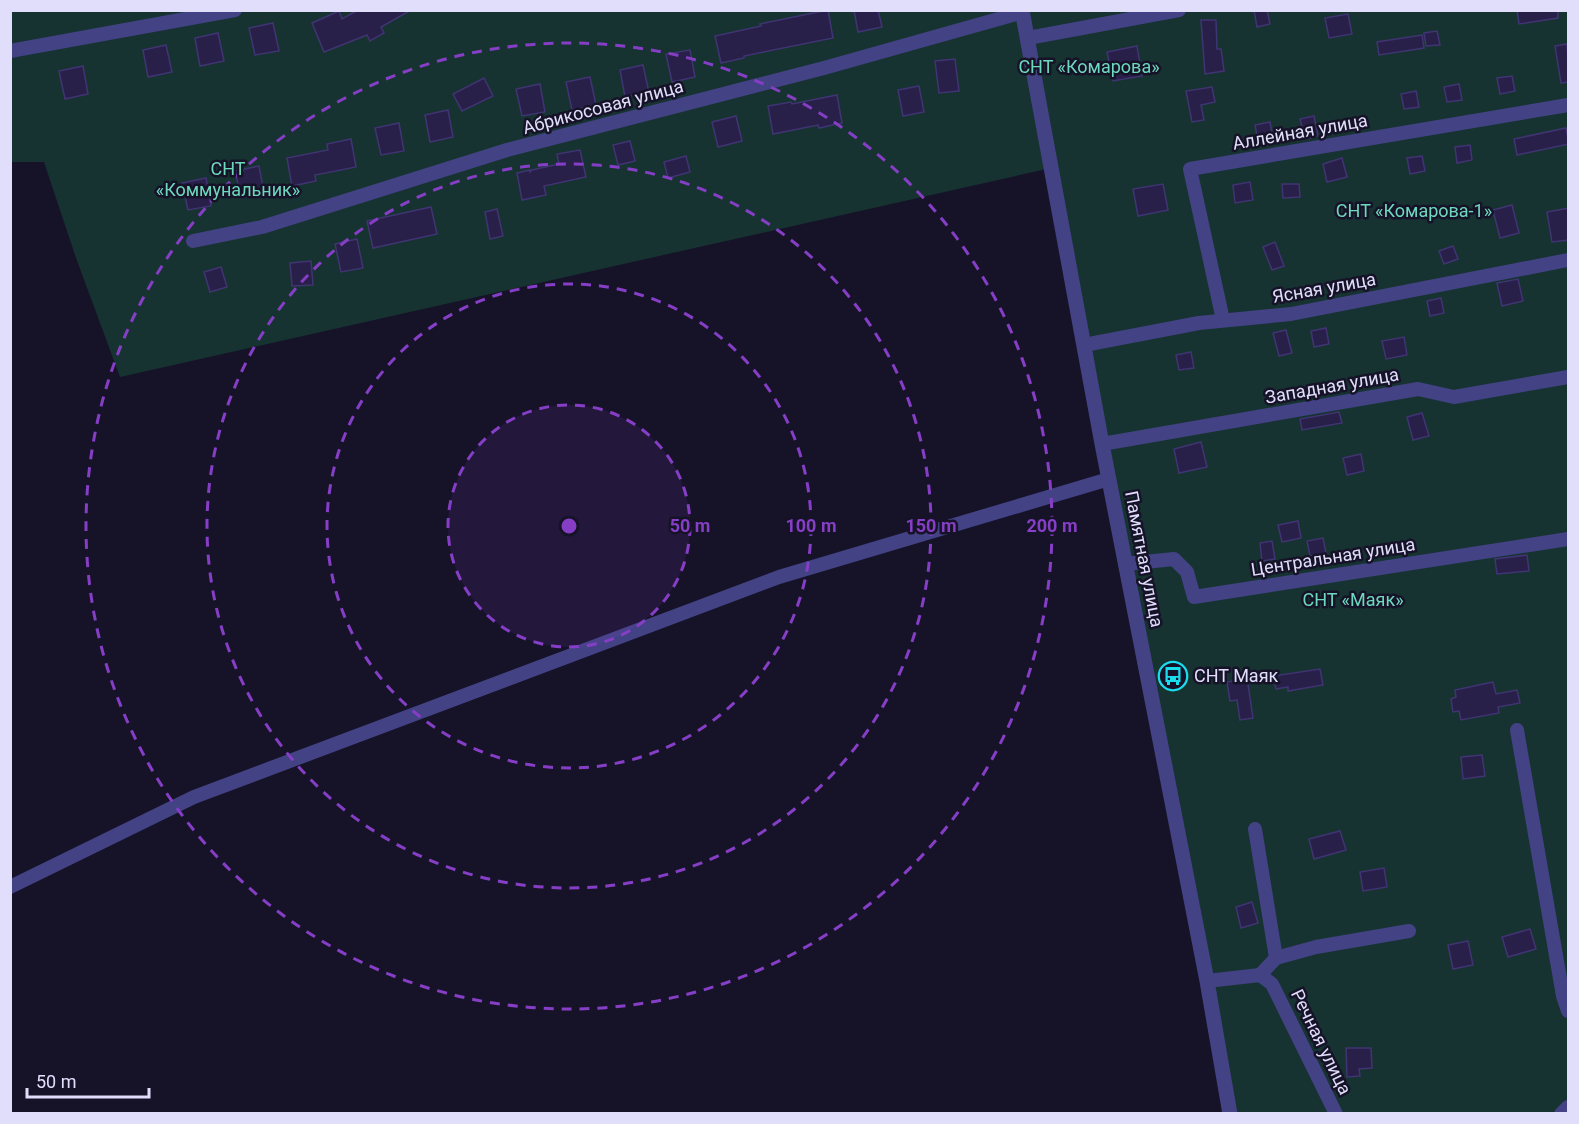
<svg xmlns="http://www.w3.org/2000/svg" width="1579" height="1124" viewBox="0 0 1579 1124" font-family="Roboto,sans-serif">
	<style>
		.green { fill: #163331 }
		.building { fill: #282049; stroke: #403473; stroke-width: 1.5 }
		.lines { fill: none; stroke-linecap: round; stroke-linejoin: round }
		.minor { stroke: #434285; stroke-width: 14 }
		.tertiary { stroke: #434285; stroke-width: 15 }
		.ring { fill: none; stroke: #853ec5; stroke-width: 3; stroke-dasharray: 10 8 }
		.labels { text-anchor: middle; stroke-width: 5; stroke-linejoin: round; paint-order: stroke }
		.park-label { font-size: 18px; fill: #6ed8bc; stroke: #161329 }
		.street-label { font-size: 18px; fill: #e1defc; stroke: #161329 }
		.poi-label { font-size: 18px; fill: #e1defc; stroke: #161329; text-anchor: start }
		.centre { fill: #853ec5; stroke: #161329; stroke-width: 3 }
		.ring-label { font-size: 18px; text-anchor: middle; font-weight: bold; fill: #853ec5; stroke: #161329; stroke-width: 5; stroke-linejoin: round; paint-order: stroke }
	</style>
	<rect width="100%" height="100%" fill="#161329"/>
	<path class="green" d="M10,11H1568V1113H1231L1051,168L120,377L76,258L44,162H11Z"/>
	<g class="building">
		<path d="M358,10H411L381,27L384,33L370,41L367,35L324,52L312,23L339,11L342,19Z"/>
		<path d="M828,10L833,38L744,56V58L721,63L715,36L761,26L760,24Z"/>
		<path d="M854,10H878L882,27L858,32Z"/>
		<path d="M1254,10H1267L1270,24L1257,27Z"/>
		<path d="M1517,10H1558V18L1519,24Z"/>
		<path d="M1348,14L1352,34L1329,38L1325,18Z"/>
		<path d="M1201,20H1216L1217,49H1221L1224,71L1205,74Z"/>
		<path d="M273,23L279,51L255,55L249,28Z"/>
		<path d="M1437,31L1440,45L1426,46L1424,33Z"/>
		<path d="M218,33L224,61L200,66L195,38Z"/>
		<path d="M1422,35L1424,48L1379,55L1377,42Z"/>
		<path d="M1567,44L1569,82L1561,83L1555,46Z"/>
		<path d="M166,45L172,72L148,77L143,50Z"/>
		<path d="M1137,46L1142,76L1113,81L1107,52Z"/>
		<path d="M690,50L695,77L672,82L666,54Z"/>
		<path d="M955,59L959,91L939,93L935,61Z"/>
		<path d="M643,65L649,93L625,97L620,70Z"/>
		<path d="M83,66L88,94L65,99L59,71Z"/>
		<path d="M1512,76L1515,91L1500,94L1497,78Z"/>
		<path d="M590,77L596,105L572,110L566,82Z"/>
		<path d="M484,78L493,96L462,111L453,94Z"/>
		<path d="M540,84L545,112L522,116L516,89Z"/>
		<path d="M1459,84L1462,100L1447,102L1444,87Z"/>
		<path d="M919,86L924,112L903,116L898,90Z"/>
		<path d="M1212,87L1215,102L1201,105L1204,120L1192,122L1186,91Z"/>
		<path d="M1416,91L1419,107L1404,109L1401,94Z"/>
		<path d="M837,95L842,123L819,128L818,125L773,134L768,106L791,102L792,104Z"/>
		<path d="M448,110L453,137L430,142L425,115Z"/>
		<path d="M736,116L742,141L718,147L712,122Z"/>
		<path d="M1314,116L1318,136L1305,139L1300,119Z"/>
		<path d="M1270,122L1273,138L1258,141L1255,125Z"/>
		<path d="M399,123L404,151L381,155L375,128Z"/>
		<path d="M1566,128L1569,144L1517,155L1514,139Z"/>
		<path d="M351,139L356,167L315,175L316,181L292,186L287,158L328,150L327,144Z"/>
		<path d="M630,141L635,161L618,165L613,145Z"/>
		<path d="M1470,145L1472,160L1457,163L1455,147Z"/>
		<path d="M580,150L586,177L544,186L546,195L522,200L517,173L530,170V172L532,170L559,164L557,154Z"/>
		<path d="M686,156L690,172L668,178L664,162Z"/>
		<path d="M1422,156L1425,171L1410,174L1407,158Z"/>
		<path d="M1342,158L1347,177L1327,182L1323,164Z"/>
		<path d="M259,166L264,193L241,198L235,171Z"/>
		<path d="M206,178L211,206L188,210L182,183Z"/>
		<path d="M1250,182L1253,200L1235,203L1233,185Z"/>
		<path d="M1163,184L1168,210L1138,216L1133,189Z"/>
		<path d="M1282,184H1299L1300,197L1283,198Z"/>
		<path d="M1512,205L1519,233L1500,238L1493,210Z"/>
		<path d="M431,207L437,234L373,248L367,221Z"/>
		<path d="M1569,208V240L1552,242L1547,212Z"/>
		<path d="M497,209L503,236L490,239L485,212Z"/>
		<path d="M357,239L363,268L341,272L335,244Z"/>
		<path d="M1275,242L1284,266L1272,270L1263,247Z"/>
		<path d="M1453,246L1458,259L1444,264L1439,251Z"/>
		<path d="M311,261L313,285L292,286L290,263Z"/>
		<path d="M221,267L227,287L210,292L204,272Z"/>
		<path d="M1518,279L1523,301L1502,306L1497,283Z"/>
		<path d="M1441,298L1444,313L1430,316L1427,301Z"/>
		<path d="M1326,328L1329,344L1314,347L1311,331Z"/>
		<path d="M1286,330L1292,353L1279,356L1273,333Z"/>
		<path d="M1404,337L1407,355L1386,359L1382,341Z"/>
		<path d="M1191,352L1194,368L1179,370L1176,355Z"/>
		<path d="M1339,412L1342,423L1302,430L1300,419Z"/>
		<path d="M1422,413L1429,436L1413,440L1407,417Z"/>
		<path d="M1201,442L1207,467L1179,473L1174,449Z"/>
		<path d="M1361,454L1364,471L1347,475L1343,458Z"/>
		<path d="M1298,521L1301,538L1282,542L1278,525Z"/>
		<path d="M1323,538L1326,553L1310,556L1307,541Z"/>
		<path d="M1272,541L1275,559L1262,561L1260,543Z"/>
		<path d="M1527,555L1529,571L1497,574L1495,559Z"/>
		<path d="M1320,669L1323,685L1288,691V687L1276,689L1273,676Z"/>
		<path d="M1247,678L1253,718L1240,720L1237,700L1230,701L1227,682Z"/>
		<path d="M1493,682L1496,694L1517,690L1520,703L1498,707L1499,713L1461,720L1459,711L1453,712L1451,699L1456,697L1455,690Z"/>
		<path d="M1482,755L1485,776L1463,779L1461,757Z"/>
		<path d="M1340,831L1346,850L1314,859L1309,839Z"/>
		<path d="M1384,868L1387,887L1363,891L1360,872Z"/>
		<path d="M1252,902L1258,923L1241,928L1236,907Z"/>
		<path d="M1530,929L1536,949L1508,957L1502,937Z"/>
		<path d="M1468,941L1473,965L1453,969L1448,945Z"/>
		<path d="M1346,1048H1371L1372,1068L1359,1069L1360,1076L1347,1077Z"/>
	</g>
	<g class="lines">
		<g class="minor">
			<path d="M1028,38L1179,10"/>
			<path d="M10,51L235,10"/>
			<path d="M193,241L262,227L507,150L824,68L1023,12"/>
			<path d="M1223,320L1190,169L1568,105"/>
			<path d="M1084,345L1199,323L1291,314L1568,260"/>
			<path d="M1102,444L1418,389L1454,397L1568,377"/>
			<path d="M1125,564L1174,559L1187,572L1194,597L1568,539"/>
			<path d="M1517,730L1563,996L1568,1011"/>
			<path d="M1255,829L1276,958"/>
			<path d="M10,887L194,797L779,577L1109,479"/>
			<path d="M1260,975L1276,958L1316,947L1409,931"/>
			<path d="M1207,981L1260,975L1272,984L1336,1114"/>
			<path d="M1561,1114L1568,1107"/>
		</g>
		<path class="tertiary" d="M1022,10L1102,444L1207,981L1230,1114"/>
	</g>
	<circle cx="569" cy="526" r="121" fill="#853ec5" fill-opacity=".12"/>
	<g class="ring">
		<circle cx="569" cy="526" r="121"/>
		<circle cx="569" cy="526" r="242"/>
		<circle cx="569" cy="526" r="362"/>
		<circle cx="569" cy="526" r="483"/>
	</g>
	<defs>
		<g id="bus-ring" transform="scale(1.5)"><circle r="9.5" fill="#161329" stroke="#19dced" stroke-width="1.5"/><path d="M-5-6H5V4H4V6H2V4H-2V6H-4V4H-5ZM-3.5-4V0h7V-4ZM-3.5 1.2v1.5H-2V1.2ZM2 1.2v1.5H3.5V1.2Z" fill="#19dced"/></g>
	</defs>
	<g fill-rule="evenodd">
		<use href="#bus-ring" x="1173" y="676"/>
	</g>
	<g class="labels">
		<g class="park-label">
			<text x="1089" y="73">СНТ «Комарова»</text>
			<text x="228" y="175">СНТ<tspan x="228" dy="21">«Коммунальник»</tspan></text>
			<text x="1414" y="217">СНТ «Комарова-1»</text>
			<text x="1353" y="606">СНТ «Маяк»</text>
		</g>
		<g class="street-label">
			<text transform="translate(603 107) rotate(-15)" y="6">Абрикосовая улица</text>
			<text transform="translate(1300 132) rotate(-10)" y="6">Аллейная улица</text>
			<text transform="translate(1324 288) rotate(-10)" y="6">Ясная улица</text>
			<text transform="translate(1332 386) rotate(-10)" y="6">Западная улица</text>
			<text transform="translate(1333 557) rotate(-9)" y="6">Центральная улица</text>
			<text transform="translate(1144 559) rotate(79)" y="6">Памятная улица</text>
			<text transform="translate(1321 1042) rotate(64)" y="6">Речная улица</text>
		</g>
		<g class="poi-label">
			<text x="1194" y="682">СНТ Маяк</text>
		</g>
	</g>
	<circle cx="569" cy="526" r="9" class="centre"/>
	<g class="ring-label">
		<text x="690" y="532">50 m</text>
		<text x="811" y="532">100 m</text>
		<text x="931" y="532">150 m</text>
		<text x="1052" y="532">200 m</text>
	</g>
	<rect width="1579" height="1124" fill="none" stroke="#e1defc" stroke-width="24"/>
	<path d="M27 1088v9h122v-9" fill="none" stroke="#e1defc" stroke-width="3"/>
	<text x="36" y="1088" font-size="18" fill="#e1defc" stroke="#161329" stroke-width="4.5" paint-order="stroke">50 m</text>
</svg>
